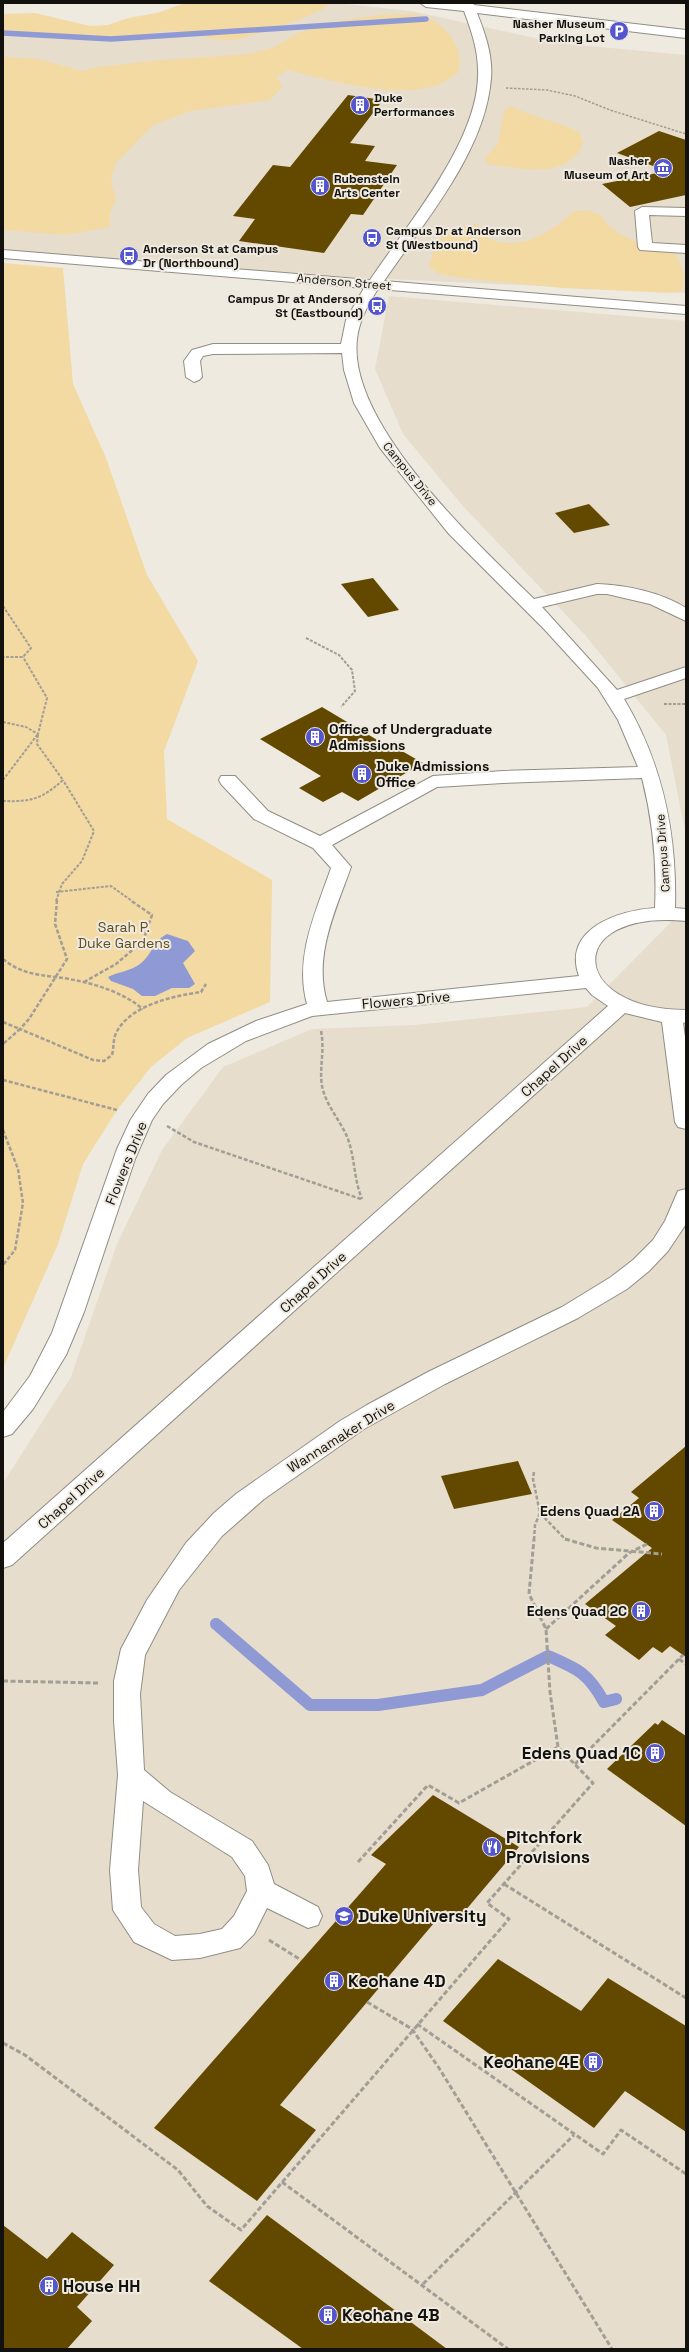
<svg xmlns="http://www.w3.org/2000/svg" width="689" height="2352" viewBox="0 0 689 2352" font-family="'Space Grotesk',sans-serif">
	<style>
		.built { fill: #e6ddcc }
		.green { fill: #f3d9a2 }
		.water { fill: #8f99d4 }
		.lines { fill: none; stroke-linecap: round; stroke-linejoin: round }
		.stream-far1 { stroke: #8f99d4; stroke-width: 5.5 }
		.stream { stroke: #8f99d4; stroke-width: 12 }
		.building { fill: #634900 }
		.minor-casing { stroke: #918d84; stroke-width: 2 }
		.path-far3 { stroke: #a29e96; stroke-width: 1.5; stroke-dasharray: 2.5 1.5; stroke-linecap: butt }
		.path-far2 { stroke: #a29e96; stroke-width: 2; stroke-dasharray: 3 1.5; stroke-linecap: butt }
		.path-far1 { stroke: #a29e96; stroke-width: 2.5; stroke-dasharray: 4 2; stroke-linecap: butt }
		.path { stroke: #a29e96; stroke-width: 3; stroke-dasharray: 5 2.5; stroke-linecap: butt }
		.minor { fill: #fff; fill-rule: evenodd }
		.labels { text-anchor: middle; stroke-width: 4; stroke-linejoin: round; paint-order: stroke }
		.far-poi-label { font-size: 12px; font-weight: bold; fill: #13110e; stroke: #efeae0; text-anchor: start }
		.far-street-label { font-size: 12px; fill: #13110e; stroke: #efeae0 }
		.poi-label { font-size: 14px; font-weight: bold; fill: #13110e; stroke: #efeae0; text-anchor: start }
		.park-label { font-size: 14px; fill: #614d1d; stroke: #efeae0 }
		.street-label { font-size: 14px; fill: #13110e; stroke: #efeae0 }
		.near-poi-label { font-size: 17px; font-weight: bold; fill: #13110e; stroke: #efeae0; text-anchor: start }
	</style>
	<rect width="100%" height="100%" fill="#efeae0"/>
	<g class="built">
		<path d="M200,3H337L411,11L558,43L686,55V293L346,277L3,251V25L164,28Z"/>
		<path d="M389,296L686,321V836L666,735L585,635L462,505L403,434L375,369Z"/>
		<path d="M686,907V2349H3V1483L71,1377L117,1244L162,1150L223,1067L312,1029L415,1025L587,1007Z"/>
	</g>
	<g class="green">
		<path d="M185,3H324L328,5C319,15 246,39 232,40C213,41 194,33 175,31C158,30 141,36 124,38C84,41 43,35 3,35V14L35,13L90,26L108,25L128,18L157,13Z"/>
		<path d="M381,15C394,15 409,13 422,16C446,23 465,48 458,73C451,77 442,84 434,86C390,98 331,81 288,70L277,76L282,87L270,100L190,111L153,125L116,163L111,180L116,199L110,213V227L66,235L3,230V57L38,59L82,71L99,67L152,61L248,54L275,47L298,33L344,20Z"/>
		<path d="M511,106C533,118 557,121 579,132L583,142C581,147 579,153 575,156C555,178 513,167 487,164L485,158L498,144L504,111Z"/>
		<path d="M575,211H589L601,215C613,240 653,245 677,255L684,275L682,291L671,293L563,288L463,278L439,274L429,266C438,234 442,230 476,224L485,231L489,239C521,252 551,232 575,211Z"/>
		<path d="M3,263L63,268L73,384L106,458L147,575L198,661L164,751L167,819L272,880L270,1002L187,1038L151,1067L117,1110L83,1164L58,1244L3,1368Z"/>
	</g>
	<path class="water" d="M167,934L188,941L195,951L183,963L195,984L189,988H172L155,996H142L133,989L111,981L108,977C118,972 131,971 140,964C152,955 153,941 167,934Z"/>
	<g class="lines">
		<path class="stream-far1" d="M3,33L111,39L426,19"/>
		<path class="stream" d="M216,1624L310,1705H378L482,1690L548,1656C578,1669 588,1673 604,1702L616,1699"/>
	</g>
	<g class="building">
		<path d="M348,95L383,100L350,143L375,146L365,161L397,165L363,215L351,214L324,253L239,241L255,219L233,216L273,165L290,167Z"/>
		<path d="M659,131L686,140V195L630,207L602,184L667,171L617,153Z"/>
		<path d="M589,504L610,525L574,533L555,513Z"/>
		<path d="M373,578L399,610L368,617L341,584Z"/>
		<path d="M322,707L384,744L386,742L423,763L358,801L342,792L323,802L299,788L321,776L260,739Z"/>
		<path d="M686,1446V1657L670,1646L662,1653L653,1647L639,1660L605,1635L616,1626L585,1604L652,1548L612,1520L639,1498L631,1492Z"/>
		<path d="M518,1461L532,1494L454,1509L441,1476Z"/>
		<path d="M662,1720L686,1736V1826L607,1769L655,1723L658,1725Z"/>
		<path d="M433,1795L519,1847L459,1918L445,1910L280,2105L316,2130L257,2201L154,2128L386,1864L371,1855Z"/>
		<path d="M498,1959L581,2011L608,1978L686,2026V2132L625,2091L594,2128L443,2021Z"/>
		<path d="M267,2215L447,2349H303L209,2281Z"/>
		<path d="M3,2225L47,2259L72,2232L114,2265L77,2307L92,2321L67,2349H3Z"/>
	</g>
	<g class="lines">
		<g class="minor-casing">
			<g id="minor">
				<path d="M420,3H473L474,5L686,30V38L477,13C485,33 493,56 491,78C486,151 424,222 384,281L686,306V314L378,289C368,304 359,321 357,339C347,424 478,544 534,599L597,584C626,585 661,592 686,608V621L650,604L607,594H597L542,607L617,690L686,667V678L624,699C663,764 677,833 675,908L686,909V921C562,909 568,1010 686,1010V1022L683,1023L686,1044V1129L678,1127L675,1122L662,1022L625,1013L12,1565L3,1568V1543L608,1006L592,995L586,988L312,1016L246,1041L201,1068L181,1085L163,1104L152,1120L135,1159L84,1312L66,1355L33,1409L12,1434L3,1437V1412L30,1376L52,1333L117,1149L131,1119L148,1094L166,1075L208,1044L256,1021L307,1004C294,957 316,912 331,868L313,848L254,819L221,784L219,780L221,776H235L268,811L320,836L433,776L503,771L638,767L618,720L598,688L544,629L449,534L380,448L354,403L344,370L342,353L213,354L203,356L200,361L202,377L199,380L194,382L186,377L184,361L192,350L213,344H341L346,320L364,288L3,258V250L370,280C407,225 477,143 478,76C479,53 472,32 464,11L426,7ZM642,778C653,821 657,863 655,908C619,910 562,929 579,976L327,1002C313,956 336,909 351,867L332,845L437,787L503,783Z"/>
				<path d="M642,207L686,208V216L649,215L652,243L686,245V253L640,250L638,247L635,211Z"/>
				<path d="M686,1189V1224L668,1251L649,1271L627,1289L578,1318L445,1384L364,1429L264,1499L222,1536L179,1590L145,1655L140,1694L144,1770L170,1792L252,1841L268,1865L274,1884L318,1907L322,1916L318,1925L308,1928L267,1908L254,1934L240,1948L200,1958L172,1960L134,1942L113,1910L110,1870L118,1775L114,1721V1681L121,1649L147,1600L186,1543L214,1513L236,1494L340,1421L367,1405L428,1372L562,1307L611,1277L633,1260L653,1240L665,1221L678,1191ZM143,1801L232,1857L245,1876L247,1891L234,1916L222,1929L200,1934L175,1936L154,1924L141,1907L138,1870Z"/>
			</g>
		</g>
		<path class="path-far3" d="M506,88L547,90L575,96L610,110L686,134"/>
		<g class="path-far2">
			<path d="M3,606L31,648L23,657H3"/>
			<path d="M306,638L339,655L352,670L355,691L341,707"/>
			<path d="M664,704H686"/>
			<path d="M3,722L26,727L38,734L47,698L23,657"/>
			<path d="M3,780L38,734L37,744L63,780C42,799 31,802 3,801"/>
			<path d="M56,892L111,886L132,901"/>
			<path d="M56,901L62,884L82,861L94,831L63,780"/>
		</g>
		<g class="path-far1">
			<path d="M57,900L55,924L67,959L29,1019L20,1029L93,1060L104,1061L112,1055C114,1047 113,1040 116,1033C130,1005 173,996 201,992L206,984"/>
			<path d="M3,959C23,976 45,975 69,979C96,984 122,992 143,1009"/>
			<path d="M84,982L116,964L143,941L152,915L130,900"/>
			<path d="M3,1022L20,1029L3,1044"/>
			<path d="M321,1031C325,1050 319,1068 322,1086C326,1106 341,1121 348,1139C355,1159 354,1180 362,1199"/>
			<path d="M3,1080L117,1110"/>
			<path d="M167,1126L194,1142L361,1199"/>
			<path d="M3,1130L18,1169L23,1203L15,1250L3,1265"/>
			<path d="M534,1472L533,1479L540,1513L565,1539L569,1540"/>
			<path d="M534,1540L535,1525L540,1513"/>
		</g>
		<g class="path">
			<path d="M565,1539L596,1548L662,1554"/>
			<path d="M546,1629L629,1553L647,1544"/>
			<path d="M679,1659L686,1664"/>
			<path d="M3,1681L98,1683"/>
			<path d="M575,1764L683,1655"/>
			<path d="M358,1862L428,1785L459,1803L558,1747"/>
			<path d="M504,1884L686,1998"/>
			<path d="M269,1940L301,1960"/>
			<path d="M367,2002L412,2029L439,2068L612,2349"/>
			<path d="M417,2024L603,2154L621,2130L686,2174"/>
			<path d="M3,2043L25,2055L178,2170L207,2206L241,2230L509,1919L487,1903L593,1783L558,1747L550,1692L546,1629L529,1594L534,1539"/>
			<path d="M282,2182L508,2349"/>
			<path d="M423,2284L574,2135"/>
		</g>
		<use href="#minor" class="minor"/>
	</g>
	<defs>
		<g id="parking-disc" transform="scale(1)"><circle r="9.5" fill="#5356cd" stroke="#efeae0"/><path d="M-3.5-5.5H1a3.5 3.5 0 0 1 0 7H-1V5.5H-3.5ZM-1-3.4V-.6H.8a1.4 1.4 0 0 0 0-2.8Z" fill="#fff"/></g>
		<g id="building-disc" transform="scale(1)"><circle r="9.5" fill="#5356cd" stroke="#efeae0"/><path d="M-4-6H4V6H1V3H-1V6H-4ZM-2.5-4.3h1.7v1.8h-1.7ZM.8-4.3h1.7v1.8H.8ZM-2.5-1h1.7V.8h-1.7ZM.8-1h1.7V.8H.8Z" fill="#fff"/></g>
		<g id="museum-disc" transform="scale(1)"><circle r="9.5" fill="#5356cd" stroke="#efeae0"/><path d="M0-6L6-3V-2H-6V-3ZM-5-1h2V3h-2ZM-1-1h2V3h-2ZM3-1h2V3H3ZM-6 4H6V6H-6Z" fill="#fff"/></g>
		<g id="bus-disc" transform="scale(1)"><circle r="9.5" fill="#5356cd" stroke="#efeae0"/><path d="M-5-6H5V4H4V6H2V4H-2V6H-4V4H-5ZM-3.5-4V0h7V-4ZM-3.5 1.2v1.5H-2V1.2ZM2 1.2v1.5H3.5V1.2Z" fill="#fff"/></g>
		<g id="restaurant-disc" transform="scale(1)"><circle r="9.5" fill="#5356cd" stroke="#efeae0"/><path d="M-5-6h1v4h1v-4h1v4h1v-4h1v5L-1.5 .5V6h-2V.5L-5-1ZM5-6V6H3V1.5H1.5Q1.5-4 5-6Z" fill="#fff"/></g>
		<g id="university-disc" transform="scale(1)"><circle r="9.5" fill="#5356cd" stroke="#efeae0"/><path d="M0-5L7-2L0 1L-7-2ZM-4 1L0 2.5L4 1V4Q0 6-4 4Z" fill="#fff"/></g>
	</defs>
	<g fill-rule="evenodd">
		<use href="#parking-disc" x="619" y="31"/>
		<use href="#building-disc" x="360" y="105"/>
		<use href="#museum-disc" x="663" y="168"/>
		<use href="#building-disc" x="320" y="186"/>
		<use href="#bus-disc" x="372" y="238"/>
		<use href="#bus-disc" x="129" y="256"/>
		<use href="#bus-disc" x="377" y="306"/>
		<use href="#building-disc" x="315" y="737"/>
		<use href="#building-disc" x="362" y="774"/>
		<use href="#building-disc" x="654" y="1511"/>
		<use href="#building-disc" x="641" y="1611"/>
		<use href="#building-disc" x="655" y="1753"/>
		<use href="#restaurant-disc" x="492" y="1847"/>
		<use href="#university-disc" x="344" y="1916"/>
		<use href="#building-disc" x="334" y="1981"/>
		<use href="#building-disc" x="593" y="2062"/>
		<use href="#building-disc" x="49" y="2286"/>
		<use href="#building-disc" x="328" y="2315"/>
	</g>
	<g class="labels">
		<g class="far-poi-label">
			<text x="605" y="28" text-anchor="end">Nasher Museum<tspan x="605" dy="14">Parking Lot</tspan></text>
			<text x="374" y="102">Duke<tspan x="374" dy="14">Performances</tspan></text>
			<text x="649" y="165" text-anchor="end">Nasher<tspan x="649" dy="14">Museum of Art</tspan></text>
			<text x="334" y="183">Rubenstein<tspan x="334" dy="14">Arts Center</tspan></text>
			<text x="386" y="235">Campus Dr at Anderson<tspan x="386" dy="14">St (Westbound)</tspan></text>
			<text x="143" y="253">Anderson St at Campus<tspan x="143" dy="14">Dr (Northbound)</tspan></text>
			<text x="363" y="303" text-anchor="end">Campus Dr at Anderson<tspan x="363" dy="14">St (Eastbound)</tspan></text>
		</g>
		<g class="far-street-label">
			<text transform="translate(344 282) rotate(5)" y="4">Anderson Street</text>
			<text transform="translate(410 474) rotate(51)" y="4">Campus Drive</text>
			<text transform="translate(663 853) rotate(-94)" y="4">Campus Drive</text>
		</g>
		<g class="poi-label">
			<text x="329" y="734">Office of Undergraduate<tspan x="329" dy="16">Admissions</tspan></text>
			<text x="376" y="771">Duke Admissions<tspan x="376" dy="16">Office</tspan></text>
			<text x="640" y="1516" text-anchor="end">Edens Quad 2A</text>
			<text x="627" y="1616" text-anchor="end">Edens Quad 2C</text>
		</g>
		<g class="park-label">
			<text x="124" y="932">Sarah P.<tspan x="124" dy="16">Duke Gardens</tspan></text>
		</g>
		<g class="street-label">
			<text transform="translate(406 1000) rotate(-5)" y="5">Flowers Drive</text>
			<text transform="translate(554 1066) rotate(-42)" y="5">Chapel Drive</text>
			<text transform="translate(126 1163) rotate(-68)" y="5">Flowers Drive</text>
			<text transform="translate(313 1282) rotate(-42)" y="5">Chapel Drive</text>
			<text transform="translate(341 1436) rotate(-32)" y="5">Wannamaker Drive</text>
			<text transform="translate(71 1498) rotate(-42)" y="5">Chapel Drive</text>
		</g>
		<g class="near-poi-label">
			<text x="641" y="1759" text-anchor="end">Edens Quad 1C</text>
			<text x="506" y="1843">Pitchfork<tspan x="506" dy="20">Provisions</tspan></text>
			<text x="358" y="1922">Duke University</text>
			<text x="348" y="1987">Keohane 4D</text>
			<text x="579" y="2068" text-anchor="end">Keohane 4E</text>
			<text x="63" y="2292">House HH</text>
			<text x="342" y="2321">Keohane 4B</text>
		</g>
	</g>
	<rect width="689" height="2352" fill="none" stroke="#13110e" stroke-width="8"/>
</svg>
